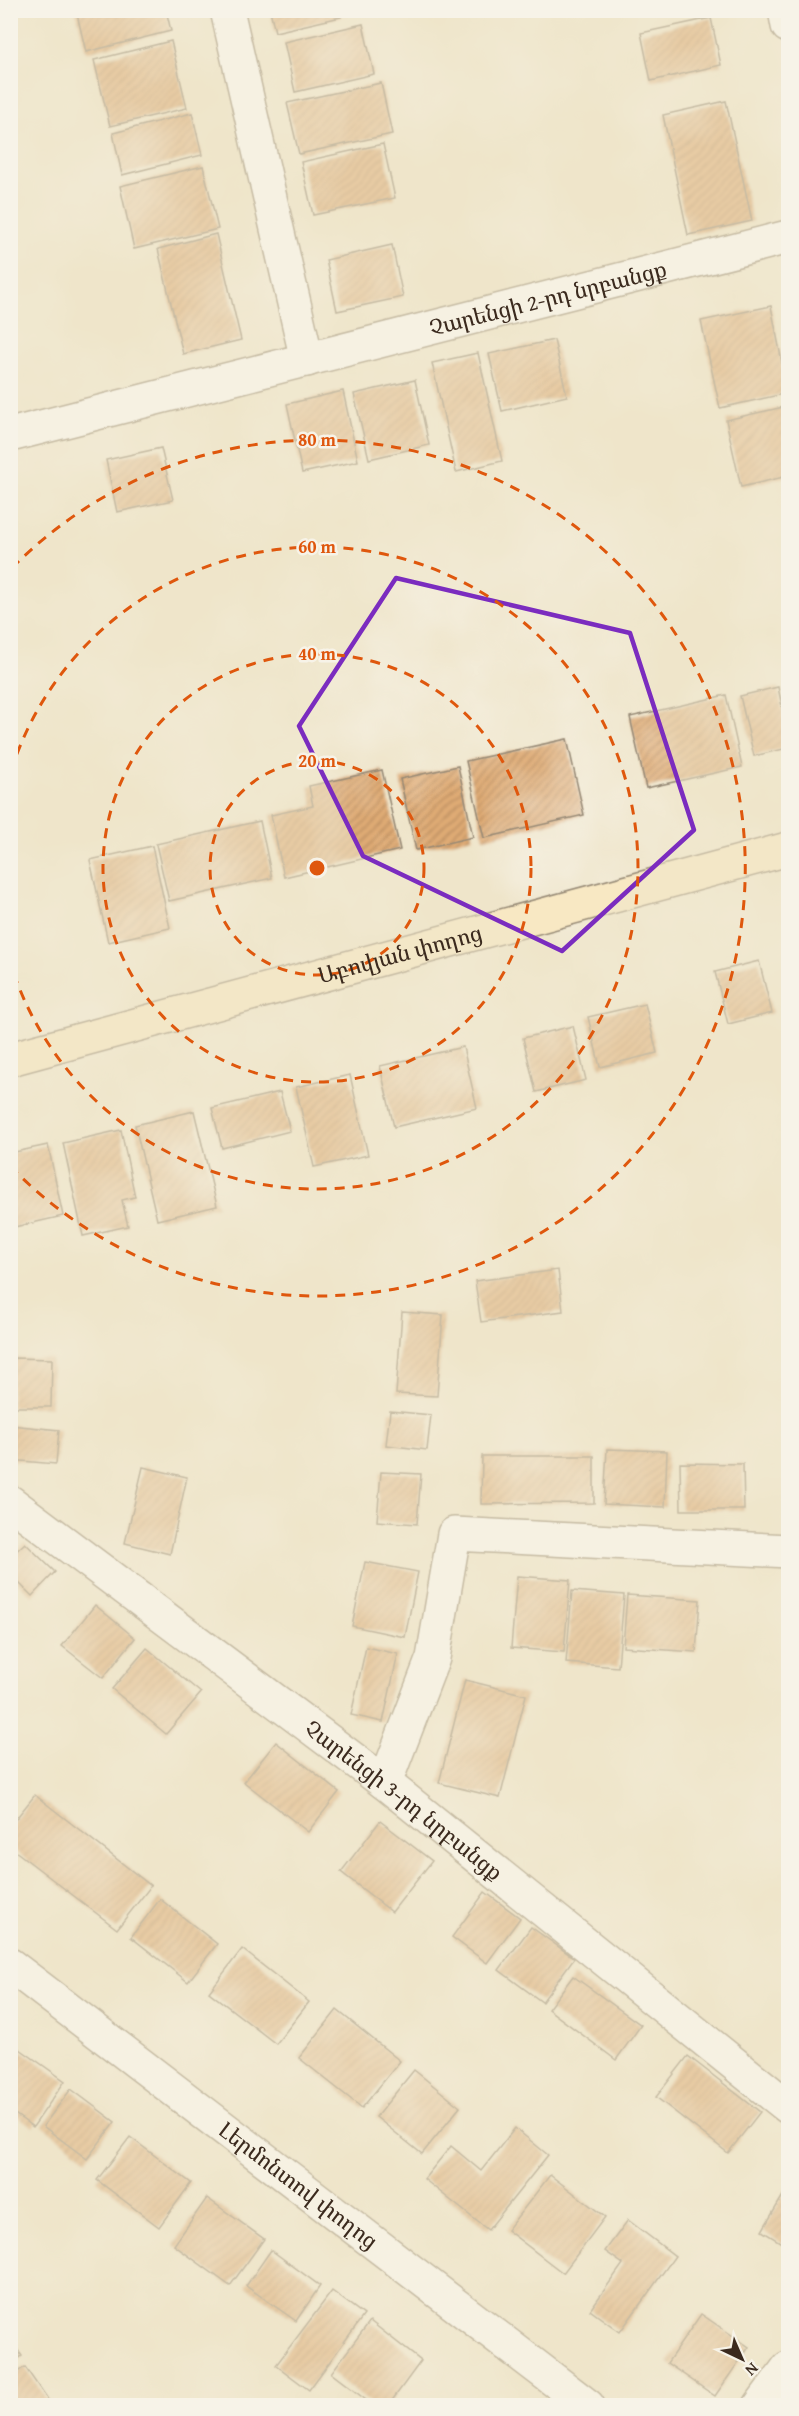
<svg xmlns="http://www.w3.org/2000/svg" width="799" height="2416" viewBox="0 0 799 2416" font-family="'Gentium Book Plus','Noto Serif Armenian',serif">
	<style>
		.building { fill: url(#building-hatch) }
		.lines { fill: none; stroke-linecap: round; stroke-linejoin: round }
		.minor-casing { stroke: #958874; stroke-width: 36 }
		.tertiary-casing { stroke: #958874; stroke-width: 36 }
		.secondary-casing { stroke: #958874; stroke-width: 36 }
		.minor { stroke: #fff; stroke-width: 33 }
		.tertiary { stroke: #fff; stroke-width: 33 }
		.secondary { stroke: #f8e8c3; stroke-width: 33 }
		.marked { fill: none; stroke: #7b2cbf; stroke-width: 4.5; stroke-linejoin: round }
		.ring { fill: none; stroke: #df570d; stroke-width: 3; stroke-dasharray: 10 8 }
		.labels { text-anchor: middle; stroke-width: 5; stroke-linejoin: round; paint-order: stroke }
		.street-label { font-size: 22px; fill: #3b2a1e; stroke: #f7f3e8 }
		.centre { fill: #df570d; stroke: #f7f3e8; stroke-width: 3 }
		.ring-label { font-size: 18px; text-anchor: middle; font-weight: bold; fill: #df570d; stroke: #f7f3e8; stroke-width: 5; stroke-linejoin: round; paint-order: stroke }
	</style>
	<defs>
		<pattern id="building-hatch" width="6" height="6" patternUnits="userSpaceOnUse" patternTransform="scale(1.5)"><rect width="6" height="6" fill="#dfab75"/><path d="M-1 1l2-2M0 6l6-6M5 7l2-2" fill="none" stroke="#b68b5f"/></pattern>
	</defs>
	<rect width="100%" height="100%" fill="#f7f3e8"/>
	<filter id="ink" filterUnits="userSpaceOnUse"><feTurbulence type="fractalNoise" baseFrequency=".0167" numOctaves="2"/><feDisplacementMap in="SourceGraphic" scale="12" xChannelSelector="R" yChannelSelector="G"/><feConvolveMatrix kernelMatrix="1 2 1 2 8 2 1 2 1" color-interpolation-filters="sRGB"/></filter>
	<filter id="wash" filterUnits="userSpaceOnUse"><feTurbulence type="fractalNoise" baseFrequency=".008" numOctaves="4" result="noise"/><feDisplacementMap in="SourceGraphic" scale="24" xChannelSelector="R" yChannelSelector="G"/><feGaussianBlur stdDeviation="1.35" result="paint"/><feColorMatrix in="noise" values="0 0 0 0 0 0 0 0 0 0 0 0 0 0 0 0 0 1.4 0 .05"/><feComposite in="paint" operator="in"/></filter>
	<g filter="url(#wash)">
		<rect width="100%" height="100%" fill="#efe5ca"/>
		<g id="blocks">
			<g class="building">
				<path d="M76,10H166L171,31L86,52Z"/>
				<path d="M270,10H340L341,17L275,32Z"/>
				<path d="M711,18L721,65L651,81L641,33Z"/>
				<path d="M363,24L374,74L295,92L284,42Z"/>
				<path d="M171,41L187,108L110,126L94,60Z"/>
				<path d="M381,83L392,134L299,154L287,103Z"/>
				<path d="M726,101L752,221L688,235L663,115Z"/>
				<path d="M192,113L202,155L122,175L113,133Z"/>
				<path d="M383,144L395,198L313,215L301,162Z"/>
				<path d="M203,166L218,229L134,249L120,186Z"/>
				<path d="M216,234L241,340L183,354L158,249Z"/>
				<path d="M392,245L403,297L337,311L326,260Z"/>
				<path d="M771,306L788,393L720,408L701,321Z"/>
				<path d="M554,340L567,396L502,411L489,354Z"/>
				<path d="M478,353L502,461L456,472L432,363Z"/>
				<path d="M415,380L429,445L369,459L354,394Z"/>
				<path d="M343,391L358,461L302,473L287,404Z"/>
				<path d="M788,406V476L741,487L726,420Z"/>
				<path d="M161,448L173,500L117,512L106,460Z"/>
				<path d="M778,687L788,736V748L754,756L740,696Z"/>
				<path d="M726,695L742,767L646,788L630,717Z"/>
				<path d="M567,739L584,815L484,838L466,761Z"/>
				<path d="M458,766L473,837L416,850L400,779Z"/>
				<path d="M382,770L400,850L284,877L271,815L313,806L309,786Z"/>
				<path d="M260,821L272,878L169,901L156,844Z"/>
				<path d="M152,846L170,928L108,942L90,860Z"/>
				<path d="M759,961L772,1013L728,1024L715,972Z"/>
				<path d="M645,1004L657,1053L600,1067L588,1017Z"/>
				<path d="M573,1026L586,1080L536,1092L523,1038Z"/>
				<path d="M463,1047L477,1108L394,1127L380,1066Z"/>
				<path d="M350,1075L368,1155L314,1167L296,1087Z"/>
				<path d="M280,1092L290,1131L222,1148L212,1108Z"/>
				<path d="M194,1111L217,1206L157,1220L135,1125Z"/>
				<path d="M121,1130L135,1197L122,1200L128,1226L83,1236L63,1143Z"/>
				<path d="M48,1145L63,1216L10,1228V1153Z"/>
				<path d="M558,1270L563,1311L481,1322L475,1281Z"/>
				<path d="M402,1312L443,1315L437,1396L396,1394Z"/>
				<path d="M12,1358L52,1359L51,1407H11Z"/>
				<path d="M390,1411L431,1415L427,1450L386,1445Z"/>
				<path d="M10,1425L59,1430L56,1464L10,1460Z"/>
				<path d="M607,1449L667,1451L665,1507L604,1504Z"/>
				<path d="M482,1456H594V1503L481,1504Z"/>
				<path d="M680,1463L743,1464L744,1510H681Z"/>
				<path d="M143,1467L187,1477L170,1554L125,1543Z"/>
				<path d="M381,1472L421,1474L417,1524L377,1521Z"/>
				<path d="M25,1543L55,1572L32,1596L10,1574V1557Z"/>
				<path d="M365,1562L418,1572L405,1637L352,1626Z"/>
				<path d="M517,1576L570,1580L564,1652L511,1648Z"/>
				<path d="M572,1591L624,1595L618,1667L566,1663Z"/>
				<path d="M627,1595L700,1600L696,1652L623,1647Z"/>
				<path d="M95,1605L135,1638L103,1678L62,1646Z"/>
				<path d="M366,1647L398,1654L383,1722L351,1715Z"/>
				<path d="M147,1648L201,1693L166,1734L112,1689Z"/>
				<path d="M465,1680L526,1695L500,1798L439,1783Z"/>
				<path d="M276,1742L339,1792L308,1832L244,1782Z"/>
				<path d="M35,1795L151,1886L117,1929L10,1847V1826Z"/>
				<path d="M380,1821L432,1861L392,1912L341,1872Z"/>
				<path d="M485,1892L520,1918L487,1963L452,1937Z"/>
				<path d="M160,1899L217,1944L188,1982L131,1937Z"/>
				<path d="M531,1927L574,1958L542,2002L499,1970Z"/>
				<path d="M242,1949L309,2002L276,2044L209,1992Z"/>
				<path d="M573,1976L641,2025L616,2060L548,2009Z"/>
				<path d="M337,2010L400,2061L362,2108L299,2058Z"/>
				<path d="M10,2042L65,2081L33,2127L12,2112L10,2114Z"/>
				<path d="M688,2056L760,2112L728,2153L656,2097Z"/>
				<path d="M414,2070L460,2107L422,2154L376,2117Z"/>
				<path d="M71,2089L115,2122L87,2159L43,2126Z"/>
				<path d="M515,2128L548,2155L488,2230L424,2179L451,2146L481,2171Z"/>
				<path d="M130,2137L191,2183L159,2227L97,2180Z"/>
				<path d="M550,2175L605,2217L563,2273L507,2230Z"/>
				<path d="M788,2187V2247L762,2231Z"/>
				<path d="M207,2198L264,2239L230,2286L174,2245Z"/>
				<path d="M628,2220L675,2256L620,2332L590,2310L623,2264L605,2251Z"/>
				<path d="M271,2250L320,2286L296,2321L246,2286Z"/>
				<path d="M332,2291L364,2315L309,2390L276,2365Z"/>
				<path d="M701,2314L749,2347L715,2396L667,2363Z"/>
				<path d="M370,2321L421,2361L388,2406H374L331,2373Z"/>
				<path d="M10,2339L22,2356L10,2364Z"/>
				<path d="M25,2367L52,2406H10V2377Z"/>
			</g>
		</g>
	</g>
	<g filter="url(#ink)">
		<use href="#blocks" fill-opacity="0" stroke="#958874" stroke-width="1.5"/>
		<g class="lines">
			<g class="minor-casing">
				<g id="minor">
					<path d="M227,10L307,360"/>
					<path d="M785,10L788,26"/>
					<path id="s1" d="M10,435L788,237"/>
					<path id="s2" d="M10,1502L385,1783L788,2107"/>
					<path d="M385,1783L433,1658L454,1534L788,1551"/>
					<path d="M760,2406L788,2368"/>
				</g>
			</g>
			<g class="tertiary-casing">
				<g id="tertiary">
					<path id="s3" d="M10,1965L588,2406"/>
				</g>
			</g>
			<g class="secondary-casing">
				<g id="secondary">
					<path id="s4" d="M10,1059L788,849"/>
				</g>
			</g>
			<use href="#minor" class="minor"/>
			<use href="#tertiary" class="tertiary"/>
			<use href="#secondary" class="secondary"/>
		</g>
	</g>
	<path d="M0 0H799V2416H0ZM396,578L630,633L694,830L562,951L363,856L299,726Z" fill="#efe5ca" fill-opacity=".55" fill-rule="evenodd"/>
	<path class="marked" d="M396,578L630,633L694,830L562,951L363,856L299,726Z"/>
	<g class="ring">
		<circle cx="317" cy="868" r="107"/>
		<circle cx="317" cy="868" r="214"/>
		<path d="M11 771A321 321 0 1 1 11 965"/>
		<path d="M12 568A428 428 0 1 1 12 1168"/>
	</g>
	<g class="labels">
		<g class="street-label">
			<text dy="8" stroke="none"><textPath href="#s1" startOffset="555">Չարենցի 2-րդ նրբանցք</textPath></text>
			<text dy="8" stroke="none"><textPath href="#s4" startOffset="404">Աբովյան փողոց</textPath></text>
			<text dy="8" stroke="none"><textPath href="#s2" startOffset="494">Չարենցի 3-րդ նրբանցք</textPath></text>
			<text dy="8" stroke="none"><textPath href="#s3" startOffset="363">Լերմոնտով փողոց</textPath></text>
		</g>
	</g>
	<circle cx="317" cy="868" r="9" class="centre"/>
	<g class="ring-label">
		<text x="317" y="446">80 m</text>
		<text x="317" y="553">60 m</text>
		<text x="317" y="660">40 m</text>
		<text x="317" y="767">20 m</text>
	</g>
	<rect width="799" height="2416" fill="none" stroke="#f7f3e8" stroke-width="36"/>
	<g transform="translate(742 2359) rotate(136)" stroke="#f7f3e8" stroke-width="4.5" paint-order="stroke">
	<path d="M0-4.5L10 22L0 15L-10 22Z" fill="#3b2a1e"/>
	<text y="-9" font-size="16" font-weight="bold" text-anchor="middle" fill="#3b2a1e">N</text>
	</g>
</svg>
